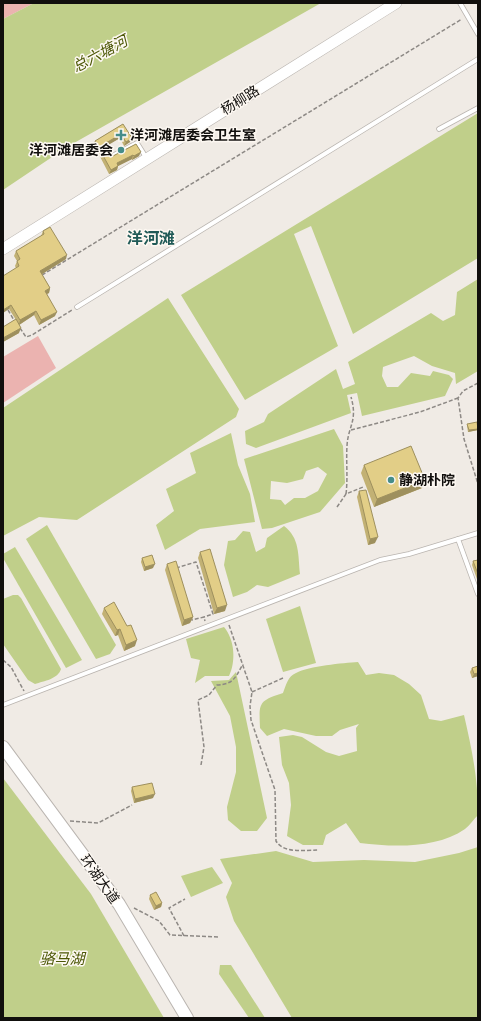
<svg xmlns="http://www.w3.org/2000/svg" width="481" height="1021" viewBox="0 0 481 1021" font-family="Figtree,'Noto Sans SC',sans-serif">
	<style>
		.green { fill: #ebb3b0 }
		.water { fill: #c0cf8a; fill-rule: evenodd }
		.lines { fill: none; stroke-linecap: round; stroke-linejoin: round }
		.service-casing { stroke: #bab5b0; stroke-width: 5.5 }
		.tertiary-casing { stroke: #bab5b0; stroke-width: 12 }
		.secondary-casing { stroke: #bab5b0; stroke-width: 14 }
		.path { stroke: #8d8985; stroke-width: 1.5; stroke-dasharray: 4 2; stroke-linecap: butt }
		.service { stroke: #fff; stroke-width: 4 }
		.tertiary { stroke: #fff; stroke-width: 11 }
		.secondary { stroke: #fff; stroke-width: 12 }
		.wall { fill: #c2b174 }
		.shaded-wall { fill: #9e905e }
		.building { fill: #e2ce87; stroke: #9e905e }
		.poi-dot { fill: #468d89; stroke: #fdf8f2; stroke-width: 1.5 }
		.labels { text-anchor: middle; stroke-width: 3; stroke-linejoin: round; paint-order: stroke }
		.street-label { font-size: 14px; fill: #110f0d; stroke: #fdf8f2 }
		.poi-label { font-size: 14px; font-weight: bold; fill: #110f0d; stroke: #fdf8f2; text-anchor: start }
		.water-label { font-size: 15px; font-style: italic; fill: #4d5807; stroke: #fdf8f2 }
		.quarter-label { font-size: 16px; font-weight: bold; fill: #205a57; stroke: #fdf8f2 }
	</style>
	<rect width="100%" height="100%" fill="#f0ebe5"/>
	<g class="green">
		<path d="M3,3H34L3,19Z"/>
		<path d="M38,336L56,368L3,403V357Z"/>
	</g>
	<g class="water">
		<path d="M34,3H321L67,147L3,190V19Z"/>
		<path d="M478,113V258L353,334L311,226L294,234L338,346L245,400L181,295Z"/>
		<path d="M478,279V371L456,384L455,373L432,366L414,356L383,367L382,376L387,387H398L411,373L430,376L433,371L449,375L453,379L445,396L362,416L357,393L347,395L351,413L256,448L246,444L245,431L264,422L268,414L336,369L343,389L355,384L348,362L431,313L443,321L455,315L457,292Z"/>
		<path d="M168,298L239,409L236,417L77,520L39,517L3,536V408Z"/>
		<path d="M334,429L343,446L345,483L320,512L272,528L262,529L244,459ZM318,467L327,474L318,491L305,498H294L285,505L281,500L270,499L271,481L287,483L303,479L306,471Z"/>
		<path d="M231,433L238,465L250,494L255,522L200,529L165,550L156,525L174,511L166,489L196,473L190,453Z"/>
		<path d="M47,525L116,645L110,654L96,659L26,539Z"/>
		<path d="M284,526C300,538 298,555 300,574L268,587L257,585L247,592L233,597L224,565L228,541L235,540L243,531L250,532L256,552L265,547L267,538Z"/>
		<path d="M15,547L82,660L66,668L3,558V554Z"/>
		<path d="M13,595H18L21,598L61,669C58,679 44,681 35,684L28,680L3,644V599Z"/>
		<path d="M300,606L316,663L283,672L266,619Z"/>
		<path d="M224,627C235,640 236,662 229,676H205L195,683L200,660L191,658L186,639Z"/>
		<path d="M358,662L366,675L379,673L394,675L409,684L421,695L429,719L441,721L464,715C472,750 478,778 478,815C474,819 470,825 465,829C436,849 393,847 360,843L346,823L326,835L323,845H303L287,836L291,805L289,783L282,765L279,737L293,735L302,737L326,752L339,756L357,751L356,728L359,724L340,730L332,736H316L284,729L267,736L260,728C259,703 258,701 283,693C286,685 288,676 296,673C309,666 343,663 358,662Z"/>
		<path d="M236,672L267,818L257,831H241L228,820L227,807L236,772V747L230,716L211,681L229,680Z"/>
		<path d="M3,778L91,894L164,1018H3Z"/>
		<path d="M478,847V1018H292L234,921L226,897L232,883L220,859L276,851L313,862L364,860L415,862L459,853Z"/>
		<path d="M212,867L223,883L191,897L181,876Z"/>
		<path d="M220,965H231L265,1018H249L219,974Z"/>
	</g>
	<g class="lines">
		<g class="service-casing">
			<g id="service">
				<path d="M460,3L478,34"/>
				<path d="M439,129L478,108"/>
				<path d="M114,155L137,143L147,159"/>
				<path d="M77,307L478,59"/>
				<path d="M458,539L478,594"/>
				<path d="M3,705L380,560L409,554L478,533"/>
			</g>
		</g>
		<g class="tertiary-casing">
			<path id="tertiary" d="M3,249L396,3"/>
		</g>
		<g class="secondary-casing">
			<path id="secondary" d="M3,747L119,904L187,1018"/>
		</g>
		<g class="path">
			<path d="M42,275L462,19"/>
			<path d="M8,310L15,322"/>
			<path d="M20,328L26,337L32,335L72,310"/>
			<path d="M478,383L463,391L458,398L464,439L478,484"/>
			<path d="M351,430L420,412L458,398"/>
			<path d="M346,494C348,478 346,462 347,446C348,426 358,421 351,397"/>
			<path d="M337,507L346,494L363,487"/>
			<path d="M176,568L196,562L213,614L204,617"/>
			<path d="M191,617L192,620L204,617L205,621"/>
			<path d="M229,625L252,692L250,706L251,720L275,790L276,841C284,854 305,850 318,850"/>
			<path d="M3,660L11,667L24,691"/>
			<path d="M252,692L283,678"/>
			<path d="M201,765L204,747L198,700L209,695L217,685C234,684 235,678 243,664"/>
			<path d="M70,821L98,823L132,805"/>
			<path d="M134,908L159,921L170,935L219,937"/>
			<path d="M184,936L169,908L185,899"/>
		</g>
		<use href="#service" class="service"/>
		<use href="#tertiary" class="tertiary"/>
		<use href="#secondary" class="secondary"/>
	</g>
	<g class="wall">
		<path d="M123,124L130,142L124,146L120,138L107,145L113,156L136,144L139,156L132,160V159L118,166L117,170L109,174L94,145L95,141Z"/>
		<path d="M43,231L66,259L42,274L50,288L49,293L47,294L55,316L39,325L34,315L19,325V333L3,342V327L16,320L9,309L16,268L15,266L17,261L14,256L16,251L41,236Z"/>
		<path d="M467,424L478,430L468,432L467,426Z"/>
		<path d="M364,465L422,488L374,507L361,473Z"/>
		<path d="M359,491L375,543L368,545L357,497Z"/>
		<path d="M200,552L225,611L214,614L198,558Z"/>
		<path d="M142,558L153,568L144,571L141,562Z"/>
		<path d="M478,560V582L472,565L473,561Z"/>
		<path d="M167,564L193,617L190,623L182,626L165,570Z"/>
		<path d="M104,608L135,646L124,651L118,635L115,636L102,614Z"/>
		<path d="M478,666V676L472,678L470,672L472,668Z"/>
		<path d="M132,787L153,798L134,803L131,791Z"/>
		<path d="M150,895L162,903L161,907L154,910L149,899Z"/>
	</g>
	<g class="shaded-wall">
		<path d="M121,134L120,138L105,147L106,143Z"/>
		<path d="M132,138L130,142L124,146L126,142Z"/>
		<path d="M141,152L139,156L132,160L134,156Z"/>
		<path d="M133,155L132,159L118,166L117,170L109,174L111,170L117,163Z"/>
		<path d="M67,255L66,259L39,276L40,271Z"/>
		<path d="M50,288L49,293L44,295L45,291Z"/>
		<path d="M11,305L9,309L3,313V310Z"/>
		<path d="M36,311L34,315L19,325L20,320Z"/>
		<path d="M57,312L55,316L39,325L41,320Z"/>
		<path d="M21,328L19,333L3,342V338Z"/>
		<path d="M478,429V430L468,432L469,430Z"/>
		<path d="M425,480L422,488L374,507L377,499Z"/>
		<path d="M378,537L375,543L368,545L370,539Z"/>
		<path d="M155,564L153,568L144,571L145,567Z"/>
		<path d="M227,605L225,611L214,614L217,608Z"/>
		<path d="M193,617L190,623L182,626L184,620Z"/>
		<path d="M120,629L118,635L115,636L117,630Z"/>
		<path d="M137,640L135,646L124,651L126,645Z"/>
		<path d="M478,673V676L472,678L474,674Z"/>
		<path d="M155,794L153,798L134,803L135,799Z"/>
		<path d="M162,903L161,907L154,910L156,906Z"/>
	</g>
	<g class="building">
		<path d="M123,124L132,138L126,142L121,134L106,143L113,156L136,144L141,152L134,156L133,155L117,163L118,166L111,170L95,141Z"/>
		<path d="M50,227L67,255L40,271L50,288L45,291L57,312L41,320L36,311L20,320L11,305L3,310V276L19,266L17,261L20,259L16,251L44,234L43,231Z"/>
		<path d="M16,319L21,328L3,338V327Z"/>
		<path d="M477,422L478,429L469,430L467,424Z"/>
		<path d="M411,446L425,480L377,499L364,465Z"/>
		<path d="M366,490L378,537L370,539L359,491Z"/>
		<path d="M210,549L227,605L217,608L200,552Z"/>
		<path d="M152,555L155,564L145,567L142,558Z"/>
		<path d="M478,560V574L473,561Z"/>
		<path d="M176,561L193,617L184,620L167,564Z"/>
		<path d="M114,602L127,626L131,625L137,640L126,645L120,629L117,630L104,608Z"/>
		<path d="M478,666V673L474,674L472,668Z"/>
		<path d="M152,783L155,794L135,799L132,787Z"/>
		<path d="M156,892L162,903L156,906L150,895Z"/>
	</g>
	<g class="poi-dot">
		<path d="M119 129h4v4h4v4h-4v4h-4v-4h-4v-4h4z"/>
		<circle cx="121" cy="150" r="4"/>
		<circle cx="391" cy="480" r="4"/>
	</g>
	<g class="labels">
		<g class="street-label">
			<text transform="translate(240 100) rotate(-32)" y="5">杨柳路</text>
			<text transform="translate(100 879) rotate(55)" y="5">环湖大道</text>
		</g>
		<g class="poi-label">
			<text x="130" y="140">洋河滩居委会卫生室</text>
			<text x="113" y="155" text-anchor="end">洋河滩居委会</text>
			<text x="399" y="485">静湖朴院</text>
		</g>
		<g class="water-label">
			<text transform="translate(100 54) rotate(-28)" y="5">总六塘河</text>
			<text x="62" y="964">骆马湖</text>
		</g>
		<g class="quarter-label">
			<text x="151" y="244">洋河滩</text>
		</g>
	</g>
	<rect width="481" height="1021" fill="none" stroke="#110f0d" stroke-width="8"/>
</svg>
